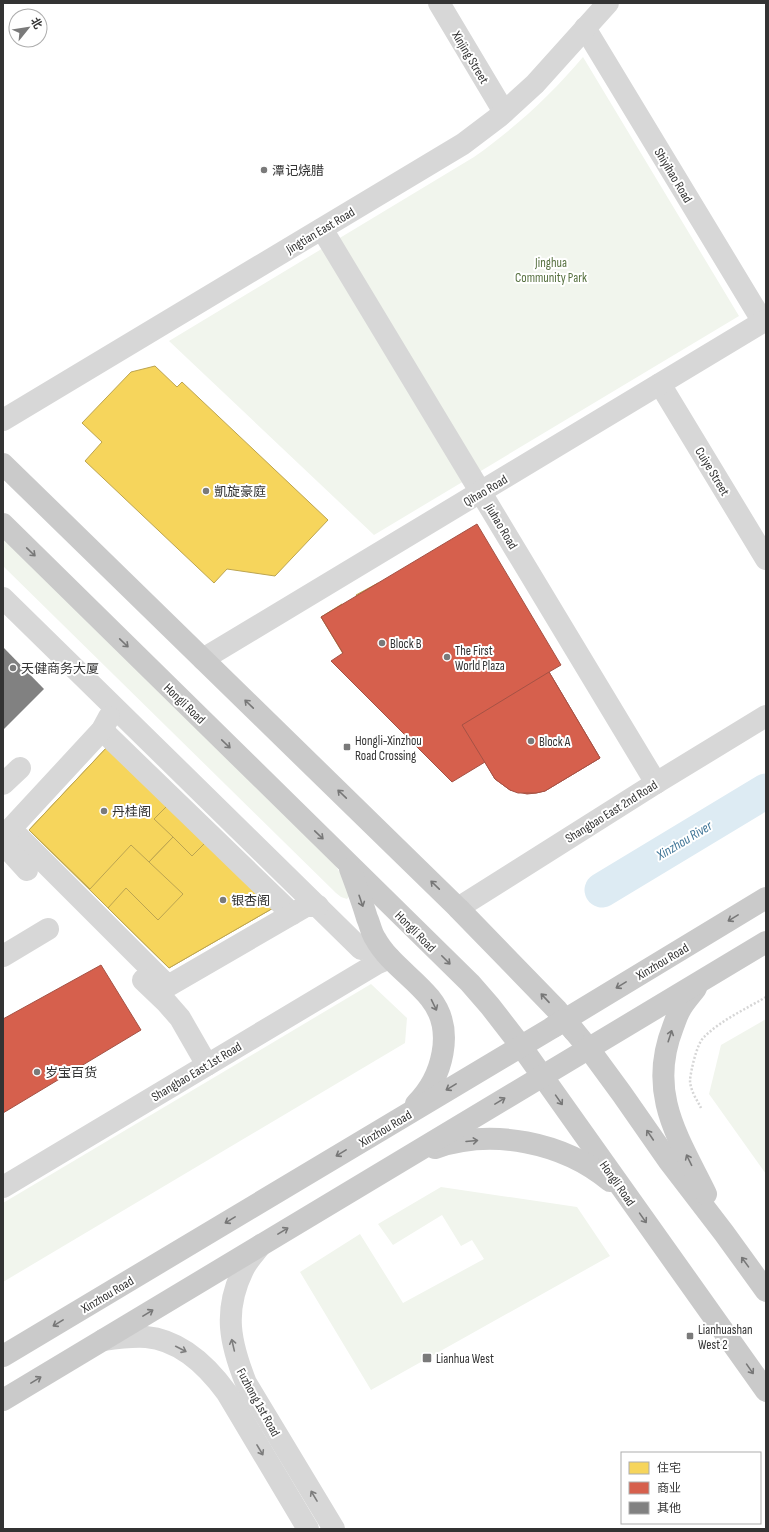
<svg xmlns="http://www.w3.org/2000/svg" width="769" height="1532" viewBox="0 0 769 1532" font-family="'Sofia Sans Condensed','Noto Sans SC',sans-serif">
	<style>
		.green { fill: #f1f5ed }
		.homes { fill: #f6d55c; stroke: #bca450 }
		.shops { fill: #d6604d; stroke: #a55245 }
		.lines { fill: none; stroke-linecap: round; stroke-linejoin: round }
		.river { stroke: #ddebf3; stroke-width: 35 }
		.building { fill: #818181 }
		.path { stroke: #d6d6d6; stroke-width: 2.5; stroke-dasharray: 2 2; stroke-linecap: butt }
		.minor { stroke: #d7d7d7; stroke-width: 22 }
		.major { stroke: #cacaca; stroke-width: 22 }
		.oneway { stroke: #777 }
		.oneway2 { stroke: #7d7d7d }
		.poi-dot { fill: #7a7a7a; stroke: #fff; stroke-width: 1.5 }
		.labels { text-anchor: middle; stroke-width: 4; stroke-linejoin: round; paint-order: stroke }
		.street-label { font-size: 13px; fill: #333; stroke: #fff }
		.poi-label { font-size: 13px; fill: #333; stroke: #fff; text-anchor: start }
		.park-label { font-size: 13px; fill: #56703f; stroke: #fff }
		.water-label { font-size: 14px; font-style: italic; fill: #3f7597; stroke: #fff }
	</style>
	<rect width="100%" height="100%" fill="#fff"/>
	<g class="green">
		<path d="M583,57L739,316L374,535L169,341L474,157C515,128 551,95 583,57Z"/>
		<path d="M3,534L322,847C333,862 345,877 350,895L347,899L341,897L336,893L3,566Z"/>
		<path d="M371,984L407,1018L405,1043L3,1282V1203Z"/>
		<path d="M766,1019V1174L709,1094L721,1045Z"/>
		<path d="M441,1187L577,1207L610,1256L371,1390L300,1272L360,1234L403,1303L484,1259L472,1240L461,1246L442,1215L393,1245L378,1224Z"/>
	</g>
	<g class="homes">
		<path d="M155,366L177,387L182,382L328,520L275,576L227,569L214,583L85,461L102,442L82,423L131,372Z"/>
		<path d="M378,583L390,603L409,591L437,637L417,648L429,668L408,681L396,661L382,670L393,689L372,702L321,617L342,604L354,624L369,616L356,595Z"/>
		<path d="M109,745L275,907L169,968L29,830Z"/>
		<path d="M109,745L169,804L154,819L173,837L149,862L131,845L90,889L29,830Z"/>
		<path d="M173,837L192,856L207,841L275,907L169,968L108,908L126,888L158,920L183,894L149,862Z"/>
	</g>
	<g class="shops">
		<path d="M477,524L561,665L549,672L600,758L545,791L536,793L527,794L510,790L495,779L485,762L452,782L331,661L343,653L321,617Z"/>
		<path d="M549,672L600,758L545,791L536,793H518L510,790L495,779L462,725Z"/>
		<path d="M101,965L141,1030L3,1113V1019Z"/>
	</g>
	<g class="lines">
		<path class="river" d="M602,890L766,791"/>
	</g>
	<path class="building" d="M3,647L44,689L3,730Z"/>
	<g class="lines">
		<path class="path" d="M701,1108C697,1100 690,1090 690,1080C691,1070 697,1043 704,1037C721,1020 746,1009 766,997"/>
		<g class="minor">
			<path d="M439,3L504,112"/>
			<path d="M585,28L763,322"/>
			<path d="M322,229L656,783"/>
			<path d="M660,384L766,559"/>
			<path d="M3,420L463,144L500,116L535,84L608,3"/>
			<path d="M3,598L361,949L374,938"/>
			<path d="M203,659L766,320"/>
			<path d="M102,730L292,914"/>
			<path d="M3,784L20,768"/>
			<path d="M11,829L168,986L306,906H318"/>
			<path d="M27,870L5,846L3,837L102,730L109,717"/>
			<path d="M458,908L656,783L766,716"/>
			<path d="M3,956L48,929"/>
			<path d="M143,980L166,1002L180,1018L207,1065"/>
			<path d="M3,1187L376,964L390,958"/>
			<path d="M261,1245C255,1253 247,1261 243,1270C223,1311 230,1343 246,1383L334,1529"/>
			<path d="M103,1340C117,1338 131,1336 146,1337C180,1340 208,1367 227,1393L308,1529"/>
		</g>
		<g class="major">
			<path d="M3,464L458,908L557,1010L589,1049L622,1094L668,1160L724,1233L766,1291"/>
			<path d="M3,524L470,983L490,1006L521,1046L766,1391"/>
			<path d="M350,869C356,885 362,901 367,918C370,924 371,932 375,938C388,962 413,977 430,998C456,1030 442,1078 416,1104"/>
			<path d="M696,988C691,995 684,1002 680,1010C677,1015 675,1022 673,1027C647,1093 678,1137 706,1194"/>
			<path d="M553,1027L766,898"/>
			<path d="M435,1148C492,1128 563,1142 610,1181"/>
			<path d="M3,1356L565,1020L574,1031"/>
			<path d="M3,1400L766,942"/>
		</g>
	</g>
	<defs><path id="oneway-shaft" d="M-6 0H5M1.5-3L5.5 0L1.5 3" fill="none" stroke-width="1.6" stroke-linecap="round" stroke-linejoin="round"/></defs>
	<g class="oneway">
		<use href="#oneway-shaft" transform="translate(31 552) rotate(44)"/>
		<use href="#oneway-shaft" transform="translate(124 643) rotate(44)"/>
		<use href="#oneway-shaft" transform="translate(249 704) rotate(-136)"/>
		<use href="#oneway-shaft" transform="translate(226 744) rotate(44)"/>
		<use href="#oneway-shaft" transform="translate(342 794) rotate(-136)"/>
		<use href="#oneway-shaft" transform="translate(319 835) rotate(44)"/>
		<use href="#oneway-shaft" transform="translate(435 885) rotate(-136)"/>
		<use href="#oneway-shaft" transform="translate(361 901) rotate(71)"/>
		<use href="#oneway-shaft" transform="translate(733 918) rotate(149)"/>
		<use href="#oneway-shaft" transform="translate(446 960) rotate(45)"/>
		<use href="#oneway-shaft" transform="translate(621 985) rotate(149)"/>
		<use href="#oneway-shaft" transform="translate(545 998) rotate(-133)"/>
		<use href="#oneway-shaft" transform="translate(434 1005) rotate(64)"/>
		<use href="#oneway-shaft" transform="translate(670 1036) rotate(-72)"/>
		<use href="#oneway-shaft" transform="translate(451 1087) rotate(149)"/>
		<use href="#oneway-shaft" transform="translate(559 1100) rotate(55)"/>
		<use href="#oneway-shaft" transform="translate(500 1101) rotate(-31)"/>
		<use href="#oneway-shaft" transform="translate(650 1135) rotate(-124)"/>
		<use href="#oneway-shaft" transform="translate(472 1141) rotate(-5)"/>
		<use href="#oneway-shaft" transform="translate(341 1153) rotate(149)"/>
		<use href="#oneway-shaft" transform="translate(689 1160) rotate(-116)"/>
		<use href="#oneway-shaft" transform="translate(643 1218) rotate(55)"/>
		<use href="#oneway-shaft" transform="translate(230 1220) rotate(149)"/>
		<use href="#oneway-shaft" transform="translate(283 1231) rotate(-31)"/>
		<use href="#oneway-shaft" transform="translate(745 1262) rotate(-126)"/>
		<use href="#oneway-shaft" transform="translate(148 1313) rotate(-31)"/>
		<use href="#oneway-shaft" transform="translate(58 1323) rotate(149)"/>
		<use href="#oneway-shaft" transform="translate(750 1369) rotate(55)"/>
		<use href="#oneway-shaft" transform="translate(36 1380) rotate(-31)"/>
	</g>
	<g class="oneway2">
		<use href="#oneway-shaft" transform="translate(233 1345) rotate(-103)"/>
		<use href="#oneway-shaft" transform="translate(181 1349) rotate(27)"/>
		<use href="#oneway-shaft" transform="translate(260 1450) rotate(59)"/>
		<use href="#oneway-shaft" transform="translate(314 1496) rotate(-121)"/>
	</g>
	<g class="poi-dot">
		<circle cx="264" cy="170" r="4"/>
		<circle cx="206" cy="491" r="4"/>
		<circle cx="382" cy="643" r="4"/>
		<circle cx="447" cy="657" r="4"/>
		<circle cx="13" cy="668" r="4"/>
		<circle cx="531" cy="741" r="4"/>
		<rect x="343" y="743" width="8" height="8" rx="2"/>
		<circle cx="104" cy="811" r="4"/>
		<circle cx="223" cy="900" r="4"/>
		<circle cx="37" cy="1072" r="4"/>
		<rect x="686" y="1332" width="8" height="8" rx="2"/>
		<rect x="422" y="1353" width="10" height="10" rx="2"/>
	</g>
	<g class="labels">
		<g class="street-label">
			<text transform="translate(471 57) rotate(59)" y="5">Xinjing Street</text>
			<text transform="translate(674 175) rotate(59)" y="5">Shiyihao Road</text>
			<text transform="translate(320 230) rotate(-31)" y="5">Jingtian East Road</text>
			<text transform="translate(713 471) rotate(59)" y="5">Cuiye Street</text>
			<text transform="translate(485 490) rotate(-31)" y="5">Qihao Road</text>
			<text transform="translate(502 526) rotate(59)" y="5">Jiuhao Road</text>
			<text transform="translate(185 703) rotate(44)" y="5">Hongli Road</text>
			<text transform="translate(611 811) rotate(-32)" y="5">Shangbao East 2nd Road</text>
			<text transform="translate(416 931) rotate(45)" y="5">Hongli Road</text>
			<text transform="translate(662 961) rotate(-31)" y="5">Xinzhou Road</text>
			<text transform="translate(196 1071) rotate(-31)" y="5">Shangbao East 1st Road</text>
			<text transform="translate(385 1128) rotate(-31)" y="5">Xinzhou Road</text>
			<text transform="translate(618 1183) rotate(55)" y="5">Hongli Road</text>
			<text transform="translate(107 1294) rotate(-31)" y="5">Xinzhou Road</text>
			<text transform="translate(259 1402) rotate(61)" y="5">Fuzhong 1st Road</text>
		</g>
		<g class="poi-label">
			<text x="272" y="175">潭记烧腊</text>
			<text x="214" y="496">凱旋豪庭</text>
			<text x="390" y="648">Block B</text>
			<text x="455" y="655">The First<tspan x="455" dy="15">World Plaza</tspan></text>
			<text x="21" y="673">天健商务大厦</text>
			<text x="355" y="745">Hongli-Xinzhou<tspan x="355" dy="15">Road Crossing</tspan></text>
			<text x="539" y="746">Block A</text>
			<text x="112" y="816">丹桂阁</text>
			<text x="231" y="905">银杏阁</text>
			<text x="45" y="1077">岁宝百货</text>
			<text x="698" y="1334">Lianhuashan<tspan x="698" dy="15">West 2</tspan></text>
			<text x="436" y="1363">Lianhua West</text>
		</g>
		<g class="park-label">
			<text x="551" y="267">Jinghua<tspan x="551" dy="15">Community Park</tspan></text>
		</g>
		<g class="water-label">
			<text transform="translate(684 840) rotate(-31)" y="5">Xinzhou River</text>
		</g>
	</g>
	<rect width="769" height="1532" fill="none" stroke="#333333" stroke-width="8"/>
	<rect x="621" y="1452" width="140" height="72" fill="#ffffff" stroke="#adadad"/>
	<rect x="629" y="1462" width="20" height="12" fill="#f6d55c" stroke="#adadad"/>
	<text x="657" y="1472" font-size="12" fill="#333333">住宅</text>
	<rect x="629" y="1482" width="20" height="12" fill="#d6604d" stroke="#adadad"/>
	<text x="657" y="1492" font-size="12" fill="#333333">商业</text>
	<rect x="629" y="1502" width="20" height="12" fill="#818181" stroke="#adadad"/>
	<text x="657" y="1512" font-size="12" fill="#333333">其他</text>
	<g transform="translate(28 28) rotate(60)"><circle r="19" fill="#ffffff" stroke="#adadad"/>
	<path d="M0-3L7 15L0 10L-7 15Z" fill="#7a7a7a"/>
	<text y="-6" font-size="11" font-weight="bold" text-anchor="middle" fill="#333333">北</text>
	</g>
</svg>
